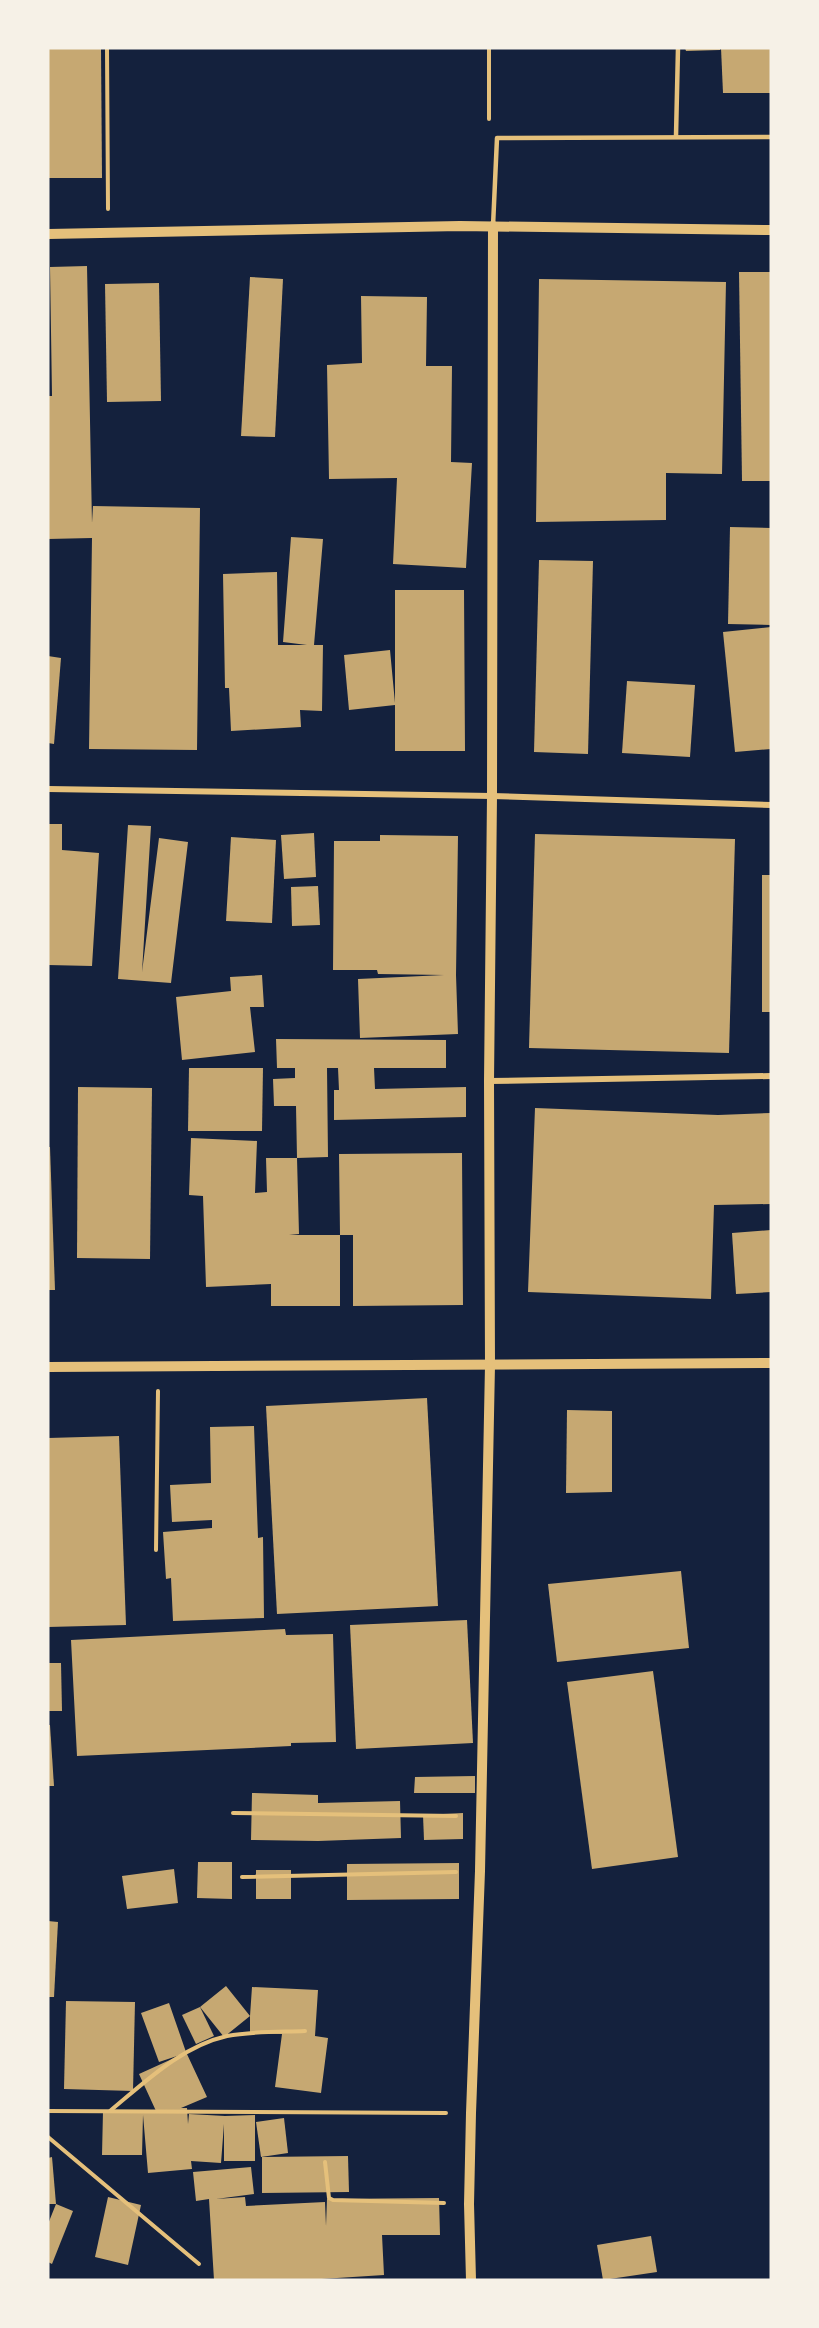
<svg xmlns="http://www.w3.org/2000/svg" width="819" height="2328" viewBox="0 0 819 2328" font-family="'Alegreya Sans',sans-serif">
	<style>
		.building { fill: #c6a872 }
		.lines { fill: none; stroke-linecap: round; stroke-linejoin: round }
		.path { stroke: #e5c07b; stroke-width: 4 }
		.service { stroke: #e5c07b; stroke-width: 4.5 }
		.minor { stroke: #e5c07b; stroke-width: 6 }
		.tertiary { stroke: #e5c07b; stroke-width: 10 }
	</style>
	<rect width="100%" height="100%" fill="#14213d"/>
	<g class="building">
		<path d="M48,48H101L102,178H48Z"/>
		<path d="M685,48H720V50L686,51Z"/>
		<path d="M721,48H771V93H723Z"/>
		<path d="M87,266L92,523L93,506L200,508L197,750L89,749L92,538L48,539V396H52L50,267Z"/>
		<path d="M739,272H771V481H742Z"/>
		<path d="M250,277L283,279L275,437L241,436Z"/>
		<path d="M539,279L726,282L722,474L666,473V520L536,522Z"/>
		<path d="M159,283L161,401L107,402L105,284Z"/>
		<path d="M361,296L427,297L426,366H452L451,462L472,463L466,568L393,564L397,478L329,479L327,365L362,363Z"/>
		<path d="M730,527L771,528V625L728,624Z"/>
		<path d="M291,537L323,539L314,645H323L322,711L300,710L301,727L231,731L229,688H225L223,574L277,572L278,645H307L283,642Z"/>
		<path d="M539,560L593,561L588,754L534,752Z"/>
		<path d="M395,590H464L465,751H395V705L349,710L344,655L390,650L395,703Z"/>
		<path d="M771,627V749L735,752L723,632Z"/>
		<path d="M48,656L61,658L54,744L48,743Z"/>
		<path d="M627,681L695,685L690,757L622,753Z"/>
		<path d="M48,824H62V850L99,853L92,966L48,965Z"/>
		<path d="M128,825L151,826L142,972L159,838L188,842L171,983L118,979Z"/>
		<path d="M314,833L316,877L284,879L281,835Z"/>
		<path d="M535,834L735,839L729,1053L529,1048Z"/>
		<path d="M380,835L458,836L456,975L458,1034L360,1038L358,979L444,975L378,974L377,970H333L334,841H380Z"/>
		<path d="M231,837L276,840L272,923L226,921Z"/>
		<rect x="762" y="875" width="9" height="137"/>
		<path d="M318,886L320,925L292,926L291,887Z"/>
		<path d="M262,975L264,1007H250L255,1052L182,1060L176,997L231,991L230,977Z"/>
		<path d="M276,1039L446,1040V1068H374L375,1089L466,1087V1117L334,1120V1090H339L338,1068H327L328,1157L297,1158L296,1106H274L273,1079L295,1078V1068H277Z"/>
		<path d="M189,1068H263L262,1131H188Z"/>
		<path d="M78,1087L152,1088L150,1259L77,1258Z"/>
		<path d="M535,1108L718,1115L771,1113V1204L714,1205L711,1299L528,1292Z"/>
		<path d="M191,1138L257,1141L255,1193L267,1192L266,1158H297L299,1234L289,1235H340V1306H271V1284L206,1287L203,1196L189,1195Z"/>
		<path d="M48,1147H50L55,1290H48Z"/>
		<path d="M462,1153L463,1305L353,1306V1235H340L339,1154Z"/>
		<path d="M771,1230V1292L736,1294L732,1233Z"/>
		<path d="M427,1398L438,1606L277,1614L266,1406Z"/>
		<path d="M567,1410L612,1411V1492L566,1493Z"/>
		<path d="M254,1426L258,1538L263,1537L264,1618L173,1621L171,1578L166,1579L163,1532L212,1528V1520L172,1522L170,1485L211,1483L210,1427Z"/>
		<path d="M119,1436L126,1625L48,1627V1438Z"/>
		<path d="M681,1571L689,1648L557,1662L548,1584Z"/>
		<path d="M467,1620L473,1743L356,1749L350,1625Z"/>
		<path d="M285,1629L286,1635L333,1634L336,1742L291,1743V1746L77,1756L71,1640Z"/>
		<path d="M48,1663H61L62,1711H48Z"/>
		<path d="M653,1671L678,1857L592,1869L567,1682Z"/>
		<path d="M48,1725H50L54,1786H48Z"/>
		<path d="M475,1776V1793H414L415,1777Z"/>
		<path d="M252,1793L318,1795V1803L400,1801L401,1838L318,1841L251,1840Z"/>
		<path d="M463,1813V1839L424,1840L423,1815Z"/>
		<path d="M198,1862H232V1899L197,1898Z"/>
		<path d="M459,1863V1899L347,1900V1864Z"/>
		<path d="M174,1869L178,1903L127,1909L122,1876Z"/>
		<rect x="256" y="1870" width="35" height="29"/>
		<path d="M48,1921L58,1922L54,1997H48Z"/>
		<path d="M226,1986L250,2016L252,1987L318,1990L315,2036L328,2038L321,2093L275,2087L282,2034L250,2033V2016L224,2037L200,2007Z"/>
		<path d="M66,2001L135,2002L133,2091L64,2089Z"/>
		<path d="M169,2003L186,2052L207,2097L181,2108H187L188,2124L189,2114L225,2116L255,2115V2161H224V2124L221,2163L191,2161L192,2169L148,2173L143,2115L142,2155H102L103,2111H156L139,2074L183,2054L159,2062L141,2013Z"/>
		<path d="M200,2007L214,2036L196,2044L182,2015Z"/>
		<path d="M284,2118L288,2153L261,2157L256,2122Z"/>
		<path d="M348,2156L349,2192L262,2193V2157Z"/>
		<path d="M52,2157L56,2204H48V2158Z"/>
		<path d="M251,2167L254,2194L216,2199L245,2197L246,2206L325,2202L326,2226L327,2199L439,2198L440,2235H382L384,2275L306,2280H214L209,2199L196,2201L193,2172Z"/>
		<path d="M108,2197L141,2205L128,2265L95,2257Z"/>
		<path d="M56,2204L73,2211L52,2264L48,2262V2224Z"/>
		<path d="M651,2236L657,2272L603,2280L597,2245Z"/>
	</g>
	<g class="lines">
		<g class="path">
			<path d="M107,48L108,209"/>
			<path d="M489,119V48"/>
			<path d="M156,1550L158,1391"/>
			<path d="M233,1813L456,1816"/>
			<path d="M242,1877L456,1872"/>
			<path d="M48,2111L446,2113"/>
			<path d="M110,2111C145,2082 182,2046 227,2036C252,2031 279,2032 305,2031"/>
			<path d="M48,2137L199,2264"/>
			<path d="M325,2162L329,2198L333,2200L444,2203"/>
		</g>
		<g class="service">
			<path d="M676,136L678,48"/>
			<path d="M493,226L497,138L771,137"/>
		</g>
		<g class="minor">
			<path d="M48,789L492,796L771,805"/>
			<path d="M489,1081L771,1076"/>
		</g>
		<g class="tertiary">
			<path d="M48,234L460,226L771,230"/>
			<path d="M48,1367L771,1363"/>
			<path d="M471,2280L469,2204L471,2113L480,1871L490,1365L489,1081L492,796L493,226"/>
		</g>
	</g>
	<rect width="819" height="2328" fill="none" stroke="#f6f1e7" stroke-width="99"/>
</svg>
